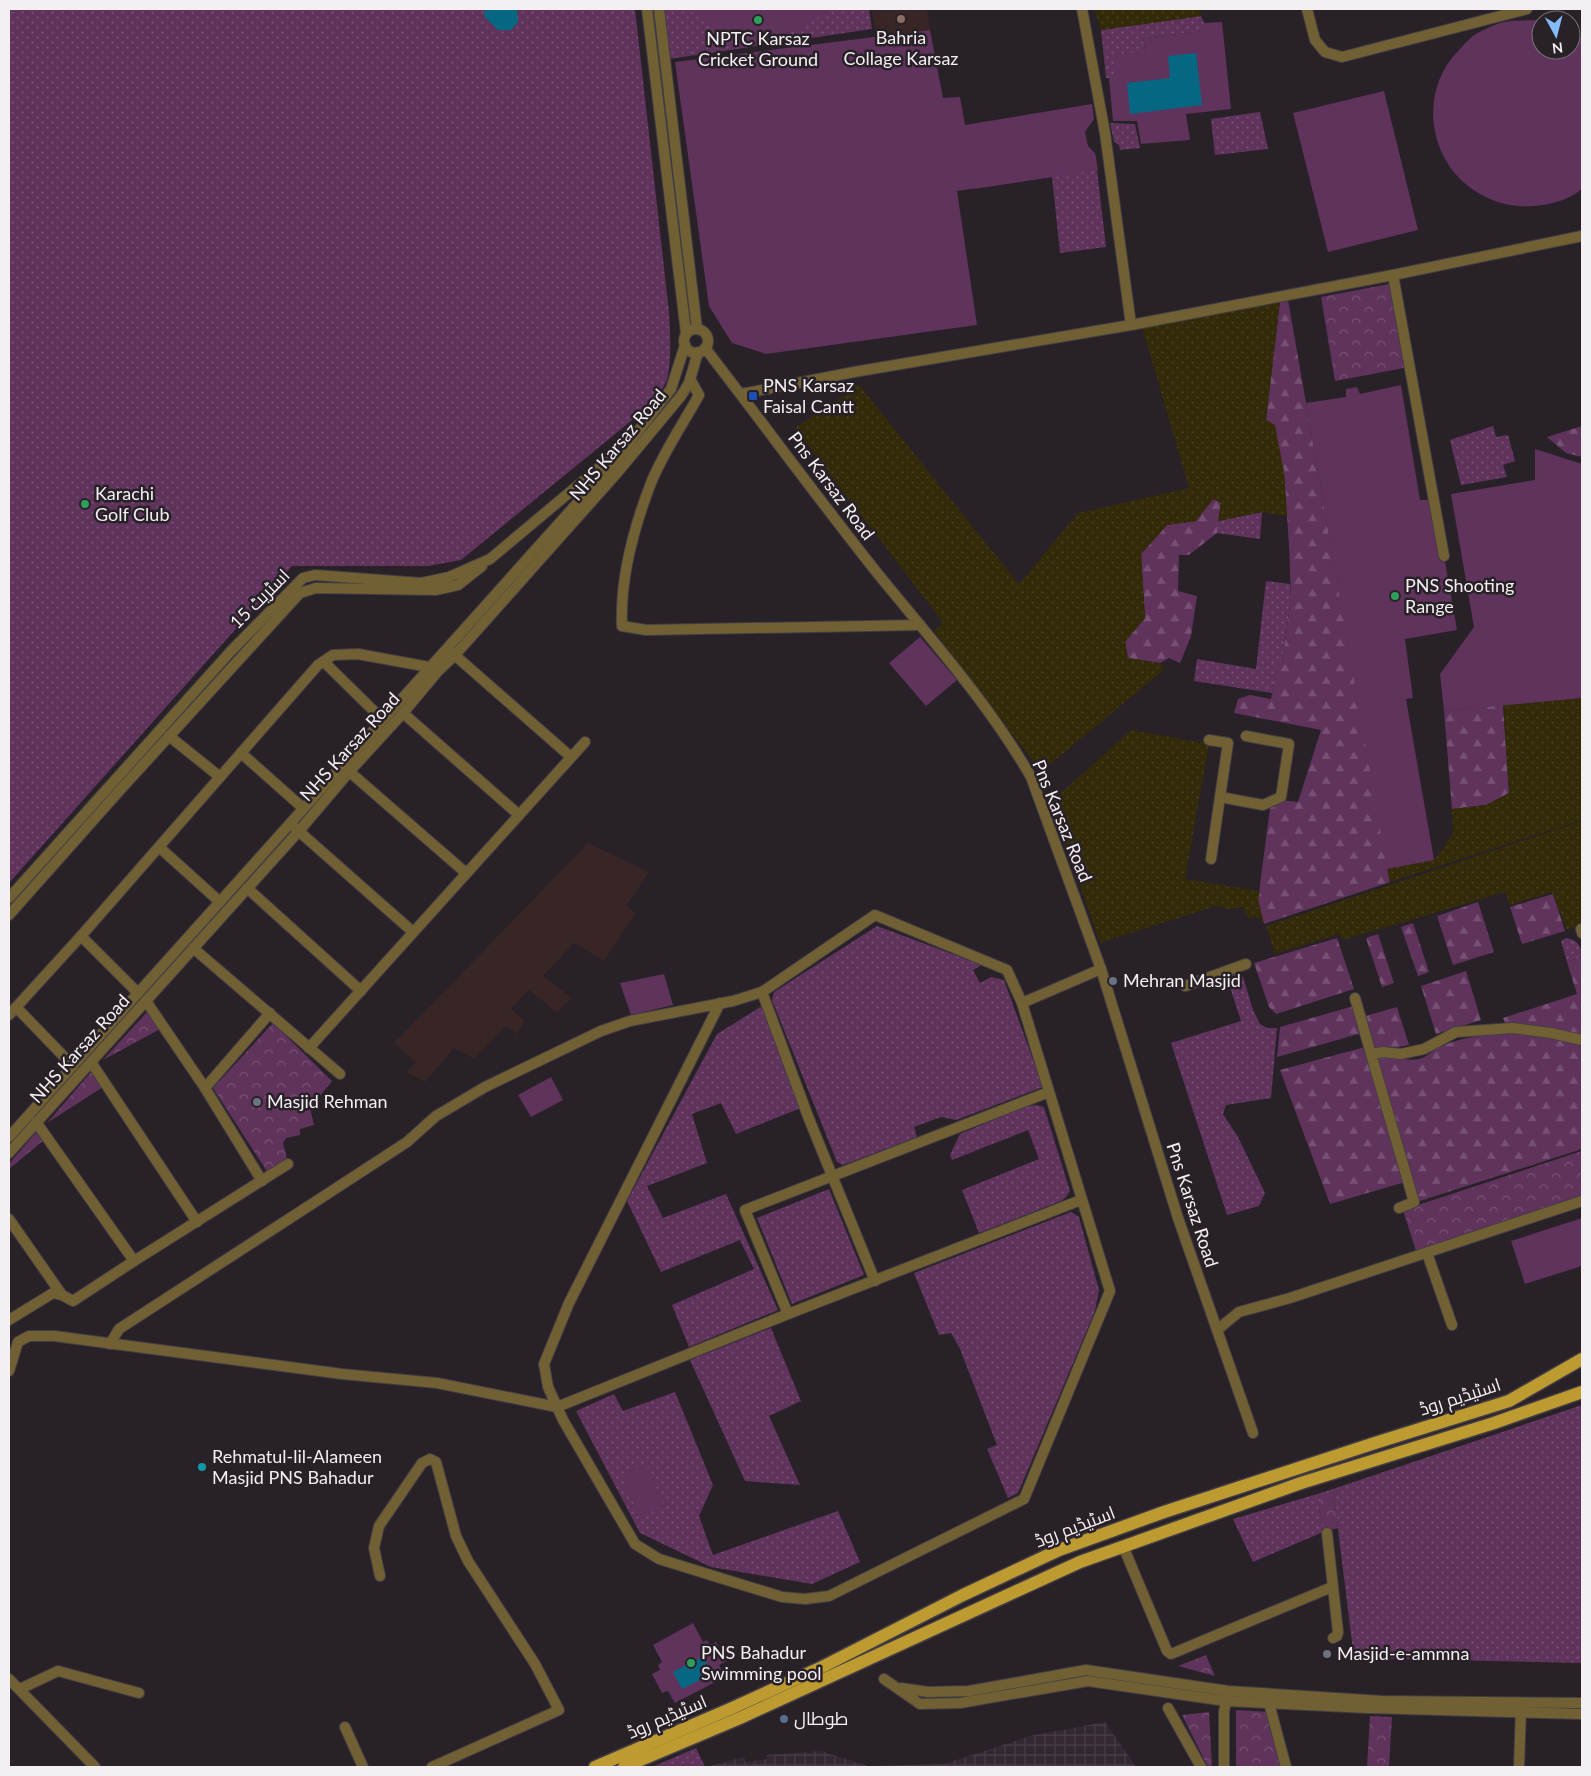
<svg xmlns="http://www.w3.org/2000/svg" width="1591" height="1776" viewBox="0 0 1591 1776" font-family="Lato,Cairo,sans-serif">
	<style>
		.industrial { fill: url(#industrial-grid) }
		.education { fill: #382526 }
		.grass { fill: url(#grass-dots) }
		.forest { fill: url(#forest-firs) }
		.sand { fill: url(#sand-dots) }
		.park { fill: url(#park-crowns) }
		.garden { fill: #60335d }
		.water { fill: #056782 }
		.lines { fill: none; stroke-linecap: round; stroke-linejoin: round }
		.minor-casing { stroke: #443e44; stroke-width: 12 }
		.major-casing { stroke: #443e44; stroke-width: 15 }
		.minor { stroke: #706033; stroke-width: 10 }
		.major { stroke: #be9b31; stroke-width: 12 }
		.education-dot { fill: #8d6e63; stroke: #282127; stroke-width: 2 }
		.leisure-dot { fill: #2e9e5b; stroke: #282127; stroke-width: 2 }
		.transit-dot { fill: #1a4fb4; stroke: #282127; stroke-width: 2 }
		.worship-dot { fill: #6b7280; stroke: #282127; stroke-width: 2 }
		.culture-dot { fill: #0f9aa8; stroke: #282127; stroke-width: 2 }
		.service-dot { fill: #5c6f8a; stroke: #282127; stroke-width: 2 }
		.labels { text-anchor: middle; stroke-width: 5; stroke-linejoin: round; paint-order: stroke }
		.poi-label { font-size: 18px; fill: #f3eff3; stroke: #282127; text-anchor: start }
		.street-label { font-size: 18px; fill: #f3eff3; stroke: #282127 }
	</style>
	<defs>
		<pattern id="industrial-grid" width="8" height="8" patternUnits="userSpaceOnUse" patternTransform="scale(1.25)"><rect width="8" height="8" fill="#342933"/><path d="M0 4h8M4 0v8" fill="none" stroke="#483e47"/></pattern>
		<pattern id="grass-dots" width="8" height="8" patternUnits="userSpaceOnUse" patternTransform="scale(1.25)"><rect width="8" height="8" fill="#60335d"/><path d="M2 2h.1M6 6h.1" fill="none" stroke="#775175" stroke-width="1.8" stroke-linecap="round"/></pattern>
		<pattern id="forest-firs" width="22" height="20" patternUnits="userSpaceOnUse" patternTransform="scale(1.25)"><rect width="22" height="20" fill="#60335d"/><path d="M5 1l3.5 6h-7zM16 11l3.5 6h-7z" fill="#775175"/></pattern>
		<pattern id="sand-dots" width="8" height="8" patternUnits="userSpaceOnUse" patternTransform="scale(1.25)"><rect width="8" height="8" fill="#332a09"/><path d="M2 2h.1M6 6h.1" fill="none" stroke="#473f21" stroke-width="1.8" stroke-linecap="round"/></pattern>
		<pattern id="park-crowns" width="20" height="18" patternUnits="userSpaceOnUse" patternTransform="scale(1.25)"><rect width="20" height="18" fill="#60335d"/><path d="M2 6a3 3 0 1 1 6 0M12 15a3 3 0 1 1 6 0" fill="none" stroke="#775175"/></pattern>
	</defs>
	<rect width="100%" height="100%" fill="#282127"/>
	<path class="industrial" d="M1105,1722L1136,1767H706L744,1757L745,1762L767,1759V1755L821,1751L868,1766L944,1764L1030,1736Z"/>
	<g class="education">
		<path d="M871,9H927L930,30L877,37Z"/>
		<path d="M588,843L649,872L627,905L635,914L604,961L574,943L543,976L571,997L557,1013L529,990L511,1009L525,1021L517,1034L506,1026L474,1059L454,1048L425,1082L406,1072L416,1062L394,1043Z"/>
	</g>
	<g class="grass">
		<path d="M9,9H635L669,312C670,332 672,360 667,379C664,392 641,412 631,421L461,560L428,566H292L9,883Z"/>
		<path d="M664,9H869L872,29L669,59Z"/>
		<path d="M1201,16L1204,23L1205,31L1143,38L1145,51L1117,78H1106L1101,30Z"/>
		<path d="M1260,112L1268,149L1215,155L1211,119Z"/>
		<path d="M1110,123L1135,124L1140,148L1120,150L1119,145L1114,142Z"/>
		<path d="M1095,153L1106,247L1060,253L1052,177L973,189Z"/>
		<path d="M1493,426L1496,437L1508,435L1515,461L1503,465L1507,477L1461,485L1450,440Z"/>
		<path d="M1262,512L1260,539L1217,533L1218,521Z"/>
		<path d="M1266,581L1290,584L1291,597L1282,664H1278L1272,693L1194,681L1197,659L1256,669Z"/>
		<path d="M877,926L982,965L973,970L980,983L991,977L1004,980L1043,1087L956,1120L941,1117L914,1127L917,1137L843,1165L837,1162L772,1000L774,992Z"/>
		<path d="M1566,938C1576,939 1582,946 1582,957L1567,962L1561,941Z"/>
		<path d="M1236,972L1243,977L1253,1010L1260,1024L1267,1028H1277L1271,1098L1226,1105L1223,1114L1238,1137L1265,1193L1259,1206L1227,1215L1171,1043L1241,1021L1226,975Z"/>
		<path d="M762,1006L801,1108L736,1134L721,1103L692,1114L707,1163L647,1186L663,1218L726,1194L778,1310L689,1347L672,1305L754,1269L740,1240L661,1272L627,1201L717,1034Z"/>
		<path d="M1036,1105L1044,1107L1070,1191L1066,1197L1061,1201L979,1233L962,1190L1039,1159L1028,1130L952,1160L950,1155L960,1134L1024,1107Z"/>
		<path d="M829,1189L864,1275L792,1304L757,1218Z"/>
		<path d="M1071,1212L1079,1217L1099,1290L1095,1311L1018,1493L1008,1498L987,1449L997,1445L960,1349L951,1333L939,1335L914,1273Z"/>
		<path d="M771,1328L801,1401L769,1416L800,1485L745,1481L690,1360Z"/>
		<path d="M675,1392L713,1485L699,1516L713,1555L838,1511L860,1562L812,1584L711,1567L640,1533L576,1411L614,1394L623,1411Z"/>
		<path d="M1582,1405V1663L1354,1658L1333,1489Z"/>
		<path d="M1317,1494L1323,1532L1253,1562L1233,1519Z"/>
		<path d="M696,1748L705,1767H652Z"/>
	</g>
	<g class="forest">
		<path d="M1288,300L1390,882L1264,924L1258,900L1270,808L1281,800L1298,802L1321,730L1234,713L1238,699L1250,695L1271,699L1278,663L1282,664L1291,597L1289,545L1284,472L1266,420L1280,301Z"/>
		<path d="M1582,426V457L1566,453L1547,437Z"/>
		<path d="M1213,499L1221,502L1217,533L1189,555H1179L1178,591L1197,596L1191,636L1180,663L1169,658L1160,663L1128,658L1125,642L1145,618L1141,554L1167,525L1196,521Z"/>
		<path d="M1503,705L1509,793L1486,805L1452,809L1444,711Z"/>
		<path d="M1553,894L1565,931L1522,944L1510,907Z"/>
		<path d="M1478,902L1494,952L1453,965L1437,916Z"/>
		<path d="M1413,923L1429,972L1418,976L1401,927Z"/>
		<path d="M1378,934L1394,983L1382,987L1366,938Z"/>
		<path d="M1337,938L1354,989L1276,1014L1269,1007L1254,963Z"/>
		<path d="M1582,957V1037L1506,1026L1503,1018L1577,994L1567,962Z"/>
		<path d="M1466,971L1481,1020L1436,1034L1421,986Z"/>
		<path d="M1354,1006L1362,1033L1277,1057L1280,1027Z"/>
		<path d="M1397,1007L1409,1045L1372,1052L1362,1017Z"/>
		<path d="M1523,1031L1582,1046V1149L1417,1202L1373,1055C1388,1054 1407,1062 1419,1059C1426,1058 1433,1050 1439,1047C1467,1035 1494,1034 1523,1031Z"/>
		<path d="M1365,1047L1405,1182L1330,1204L1280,1070Z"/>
	</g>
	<g class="sand">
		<path d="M1094,9H1200L1201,16L1101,30Z"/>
		<path d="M1280,301L1266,420L1275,425L1284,472L1287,516L1262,512L1218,521L1221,503L1213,499L1196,521L1167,525L1141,554L1145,618L1125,642L1128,658L1160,663L1165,669L1041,772L934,631L943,623L795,428L859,385L1019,584L1078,513L1189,488L1142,327Z"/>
		<path d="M1582,698V820L1390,882L1387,869L1434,860L1453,834L1452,809L1486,805L1509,793L1503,705Z"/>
		<path d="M1131,730L1209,744L1185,879L1260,891L1258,900L1264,924L1259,917L1249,919L1242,907L1229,909L1216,906L1100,943L1051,802Z"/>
		<path d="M1582,821V924L1567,930L1552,892L1510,905L1505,892L1343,940L1339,934L1275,954L1266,926Z"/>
	</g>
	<g class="park">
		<path d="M1389,284L1404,368L1335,381L1321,297Z"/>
		<path d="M147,1012L160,1029L103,1060Z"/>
		<path d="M273,1023L332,1081L310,1108L314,1125L300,1129V1135L286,1138L283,1143L287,1159L268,1173L213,1088Z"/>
		<path d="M92,1071L103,1087L47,1123Z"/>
		<path d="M37,1131L44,1140L9,1169V1164Z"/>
		<path d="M1582,1151V1196L1416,1251L1403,1210Z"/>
		<path d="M1333,1489L1338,1528L1323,1532L1317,1494Z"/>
		<path d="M1206,1655L1215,1676L1178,1666Z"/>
		<path d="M1236,1710L1270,1712L1285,1767H1236Z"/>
		<path d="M1209,1712L1212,1767H1208L1182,1715Z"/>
		<path d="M1370,1716L1392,1717L1389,1767H1367Z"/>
	</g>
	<g class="garden">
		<path d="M689,9H827L822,15L798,30L771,39L738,37L708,25Z"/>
		<path d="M1534,20L1541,21V50H1571V31L1582,39V189C1568,200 1551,205 1533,206C1511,208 1491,202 1472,189C1427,157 1419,90 1459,50C1463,45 1468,40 1473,36C1480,31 1492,26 1500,23C1510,20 1524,21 1534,20Z"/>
		<path d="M1222,22L1231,109L1186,114L1190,140L1141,144L1137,121H1113L1109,78H1117L1115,55L1145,51L1143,38L1204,31V23Z"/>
		<path d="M930,30L943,98L960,97L965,125L1092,104L1094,119L1085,132L1088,146L1095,153L1098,170L957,191L977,325L766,354L732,343L709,306L675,62Z"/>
		<path d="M1384,91L1418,230L1328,252L1293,113Z"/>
		<path d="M1401,385L1420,500H1430L1440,561L1445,562L1457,630L1405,639L1413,698L1406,699L1434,860L1387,869L1306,403L1346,397V389L1357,387L1360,394Z"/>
		<path d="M1535,449L1582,464V698L1444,711L1440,674L1474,627L1451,494L1535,480Z"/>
		<path d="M920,637L957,680L926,706L889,663Z"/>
		<path d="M664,974L673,1005L631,1015L620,983Z"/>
		<path d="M551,1077L563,1100L531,1117L518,1095Z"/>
		<path d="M1582,1218V1266L1525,1284L1511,1241Z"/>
		<path d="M646,1464L664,1505L639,1516L621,1474Z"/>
		<path d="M693,1623L703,1642L707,1640L710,1645L716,1642L727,1661L719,1665L725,1677L675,1703L668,1691L662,1693L652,1674L660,1670L658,1665L662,1662L653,1645Z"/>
	</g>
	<g class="water">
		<path d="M485,9H517L518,22L511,30H498L484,16Z"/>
		<path d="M1196,53L1202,105L1130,114L1127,83L1170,78L1168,56Z"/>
		<path d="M703,1656L712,1674L682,1689L673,1672Z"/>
	</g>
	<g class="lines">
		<g class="minor-casing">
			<g id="minor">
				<path d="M647,9L686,333"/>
				<path d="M659,9L697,329"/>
				<path d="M1082,9L1105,133L1131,325"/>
				<path d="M1307,9L1315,40L1325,52L1342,57L1527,9"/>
				<path d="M1393,275L1444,556"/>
				<circle cx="696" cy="341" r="12"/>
				<path d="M705,348C763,423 819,500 878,574C931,639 989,704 1031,777L1101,969L1178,1218L1253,1433"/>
				<path d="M690,379L699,395C683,424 663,453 651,483C634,527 620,578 622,626L646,630L920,625"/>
				<path d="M741,394L854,372L1131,325L1393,275L1582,236"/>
				<path d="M450,651L571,757"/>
				<path d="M324,662L382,719"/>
				<path d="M403,713L519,815"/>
				<path d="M169,736L220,777"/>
				<path d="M1209,740L1228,743L1220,797L1263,805L1281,797L1289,744L1246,736"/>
				<path d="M241,753L303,808"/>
				<path d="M344,767L466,873"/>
				<path d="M294,827L413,932"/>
				<path d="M159,847L220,902"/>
				<path d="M1211,859L1220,797"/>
				<path d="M247,888L361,991"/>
				<path d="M9,898L231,651L303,578L315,575L421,583L449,577L490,559L607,461"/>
				<path d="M9,915L121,789L300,593L316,588L436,590L458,585L482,566"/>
				<path d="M1581,929L1582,933"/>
				<path d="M81,936L318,665L333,655L358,654L429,667"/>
				<path d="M193,948L340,1074"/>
				<path d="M1185,986L1246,964"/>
				<path d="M762,992L809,1119L875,1281"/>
				<path d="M1355,998L1371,1054L1383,1052L1401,1054L1424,1049L1456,1032L1513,1028L1551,1033L1582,1040"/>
				<path d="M146,1001L205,1088L262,1181"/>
				<path d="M1022,1003L1101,969"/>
				<path d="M16,1007L73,1066"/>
				<path d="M9,1015L81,936L138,993"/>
				<path d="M309,1048L585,742"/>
				<path d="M1371,1054L1414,1202L1399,1208"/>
				<path d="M91,1062L197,1222"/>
				<path d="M205,1088L270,1013"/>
				<path d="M36,1122L134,1261L288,1164"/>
				<path d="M9,1137L615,461L671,389L685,345"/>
				<path d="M9,1153L299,831L349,772L403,713L439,670L455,655L617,473L681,396L689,383L698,352"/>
				<path d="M9,1219L62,1295"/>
				<path d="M1427,1253L1452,1325"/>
				<path d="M788,1314L745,1210L1049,1092"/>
				<path d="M9,1320L53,1293L62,1295L73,1301L134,1261"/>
				<path d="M1217,1330L1239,1312L1290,1298L1582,1201"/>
				<path d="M110,1344L119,1329L318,1200L407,1142L436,1116L485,1087L601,1031L630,1021L733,1001L762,992L875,915L1007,970L1022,1003L1110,1291L1024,1499L829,1596L805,1599L782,1597L659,1559L635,1544L563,1420L548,1387L544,1364L569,1303L720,1003"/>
				<path d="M9,1371L18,1342L29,1336H54L342,1374L437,1383L557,1407L788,1314L1081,1200"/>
				<path d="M1327,1533L1338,1632L1337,1636L1333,1638"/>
				<path d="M1123,1546L1167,1651L1171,1654L1332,1587"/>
				<path d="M380,1576L374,1548L379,1526L422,1463L430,1459L436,1462L456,1536L468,1561L535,1664L559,1710L432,1767"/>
				<path d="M9,1679L95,1767"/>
				<path d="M884,1679L920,1704L960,1703L1088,1681L1226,1701L1368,1708L1582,1714"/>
				<path d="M901,1688L928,1692L969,1691L1086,1670L1228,1691L1382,1701L1582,1703"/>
				<path d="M20,1689L58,1671L139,1693"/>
				<path d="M1269,1703L1286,1767"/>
				<path d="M1168,1708L1201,1767"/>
				<path d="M345,1727L363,1767"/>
				<path d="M1224,1767V1712L1227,1695"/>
				<path d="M1519,1767L1521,1707"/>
			</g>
		</g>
		<g class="major-casing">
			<g id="major">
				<path d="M595,1767L730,1709L820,1668L963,1595L1059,1550L1164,1512L1375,1443L1509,1401L1582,1359"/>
				<path d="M624,1767L740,1718L1080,1562L1301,1483L1494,1423L1582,1392"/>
			</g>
		</g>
		<use href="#minor" class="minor"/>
		<use href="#major" class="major"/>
	</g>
	<circle class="education-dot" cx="901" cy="19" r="5"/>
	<g class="leisure-dot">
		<circle cx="758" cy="20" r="5"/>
		<circle cx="85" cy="504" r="5"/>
		<circle cx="1395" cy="596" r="5"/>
		<circle cx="691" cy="1663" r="5"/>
	</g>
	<rect class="transit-dot" x="748" y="391" width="10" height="10" rx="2.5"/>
	<g class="worship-dot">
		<circle cx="1113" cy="981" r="5"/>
		<circle cx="257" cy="1102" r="5"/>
		<circle cx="1327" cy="1654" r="5"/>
	</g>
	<circle class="culture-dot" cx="202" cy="1467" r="5"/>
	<circle class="service-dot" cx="784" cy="1719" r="5"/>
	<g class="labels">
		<g class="poi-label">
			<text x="901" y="44" text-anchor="middle">Bahria<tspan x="901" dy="21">Collage Karsaz</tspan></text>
			<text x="758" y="45" text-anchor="middle">NPTC Karsaz<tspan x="758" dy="21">Cricket Ground</tspan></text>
			<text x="763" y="392">PNS Karsaz<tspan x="763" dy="21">Faisal Cantt</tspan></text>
			<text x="95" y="500">Karachi<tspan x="95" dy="21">Golf Club</tspan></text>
			<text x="1405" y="592">PNS Shooting<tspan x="1405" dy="21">Range</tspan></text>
			<text x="1123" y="987">Mehran Masjid</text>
			<text x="267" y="1108">Masjid Rehman</text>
			<text x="212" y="1463">Rehmatul-lil-Alameen<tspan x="212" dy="21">Masjid PNS Bahadur</tspan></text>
			<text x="701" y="1659">PNS Bahadur<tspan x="701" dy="21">Swimming pool</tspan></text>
			<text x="1337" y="1660">Masjid-e-ammna</text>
			<text x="794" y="1725">طوطال</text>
		</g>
		<g class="street-label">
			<text transform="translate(618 445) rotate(-50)" y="6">NHS Karsaz Road</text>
			<text transform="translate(831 486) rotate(53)" y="6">Pns Karsaz Road</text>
			<text transform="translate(260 599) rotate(-45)" y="6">اسٹریٹ 15</text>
			<text transform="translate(350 747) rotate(-48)" y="6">NHS Karsaz Road</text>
			<text transform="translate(1062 821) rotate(68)" y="6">Pns Karsaz Road</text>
			<text transform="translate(80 1049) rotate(-48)" y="6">NHS Karsaz Road</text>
			<text transform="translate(1192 1205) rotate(72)" y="6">Pns Karsaz Road</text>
			<text transform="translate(1460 1397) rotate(-18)" y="6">اسٹیڈیم روڈ</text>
			<text transform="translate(1075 1527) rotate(-21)" y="6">اسٹیڈیم روڈ</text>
			<text transform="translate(667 1717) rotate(-23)" y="6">اسٹیڈیم روڈ</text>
		</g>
	</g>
	<rect width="1591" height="1776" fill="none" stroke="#f3eff3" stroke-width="20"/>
	<g transform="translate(1556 35) rotate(173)"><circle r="24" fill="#282127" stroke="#797379"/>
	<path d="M0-4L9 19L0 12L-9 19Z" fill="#85bbfb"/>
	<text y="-8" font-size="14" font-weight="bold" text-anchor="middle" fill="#f3eff3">N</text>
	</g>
</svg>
